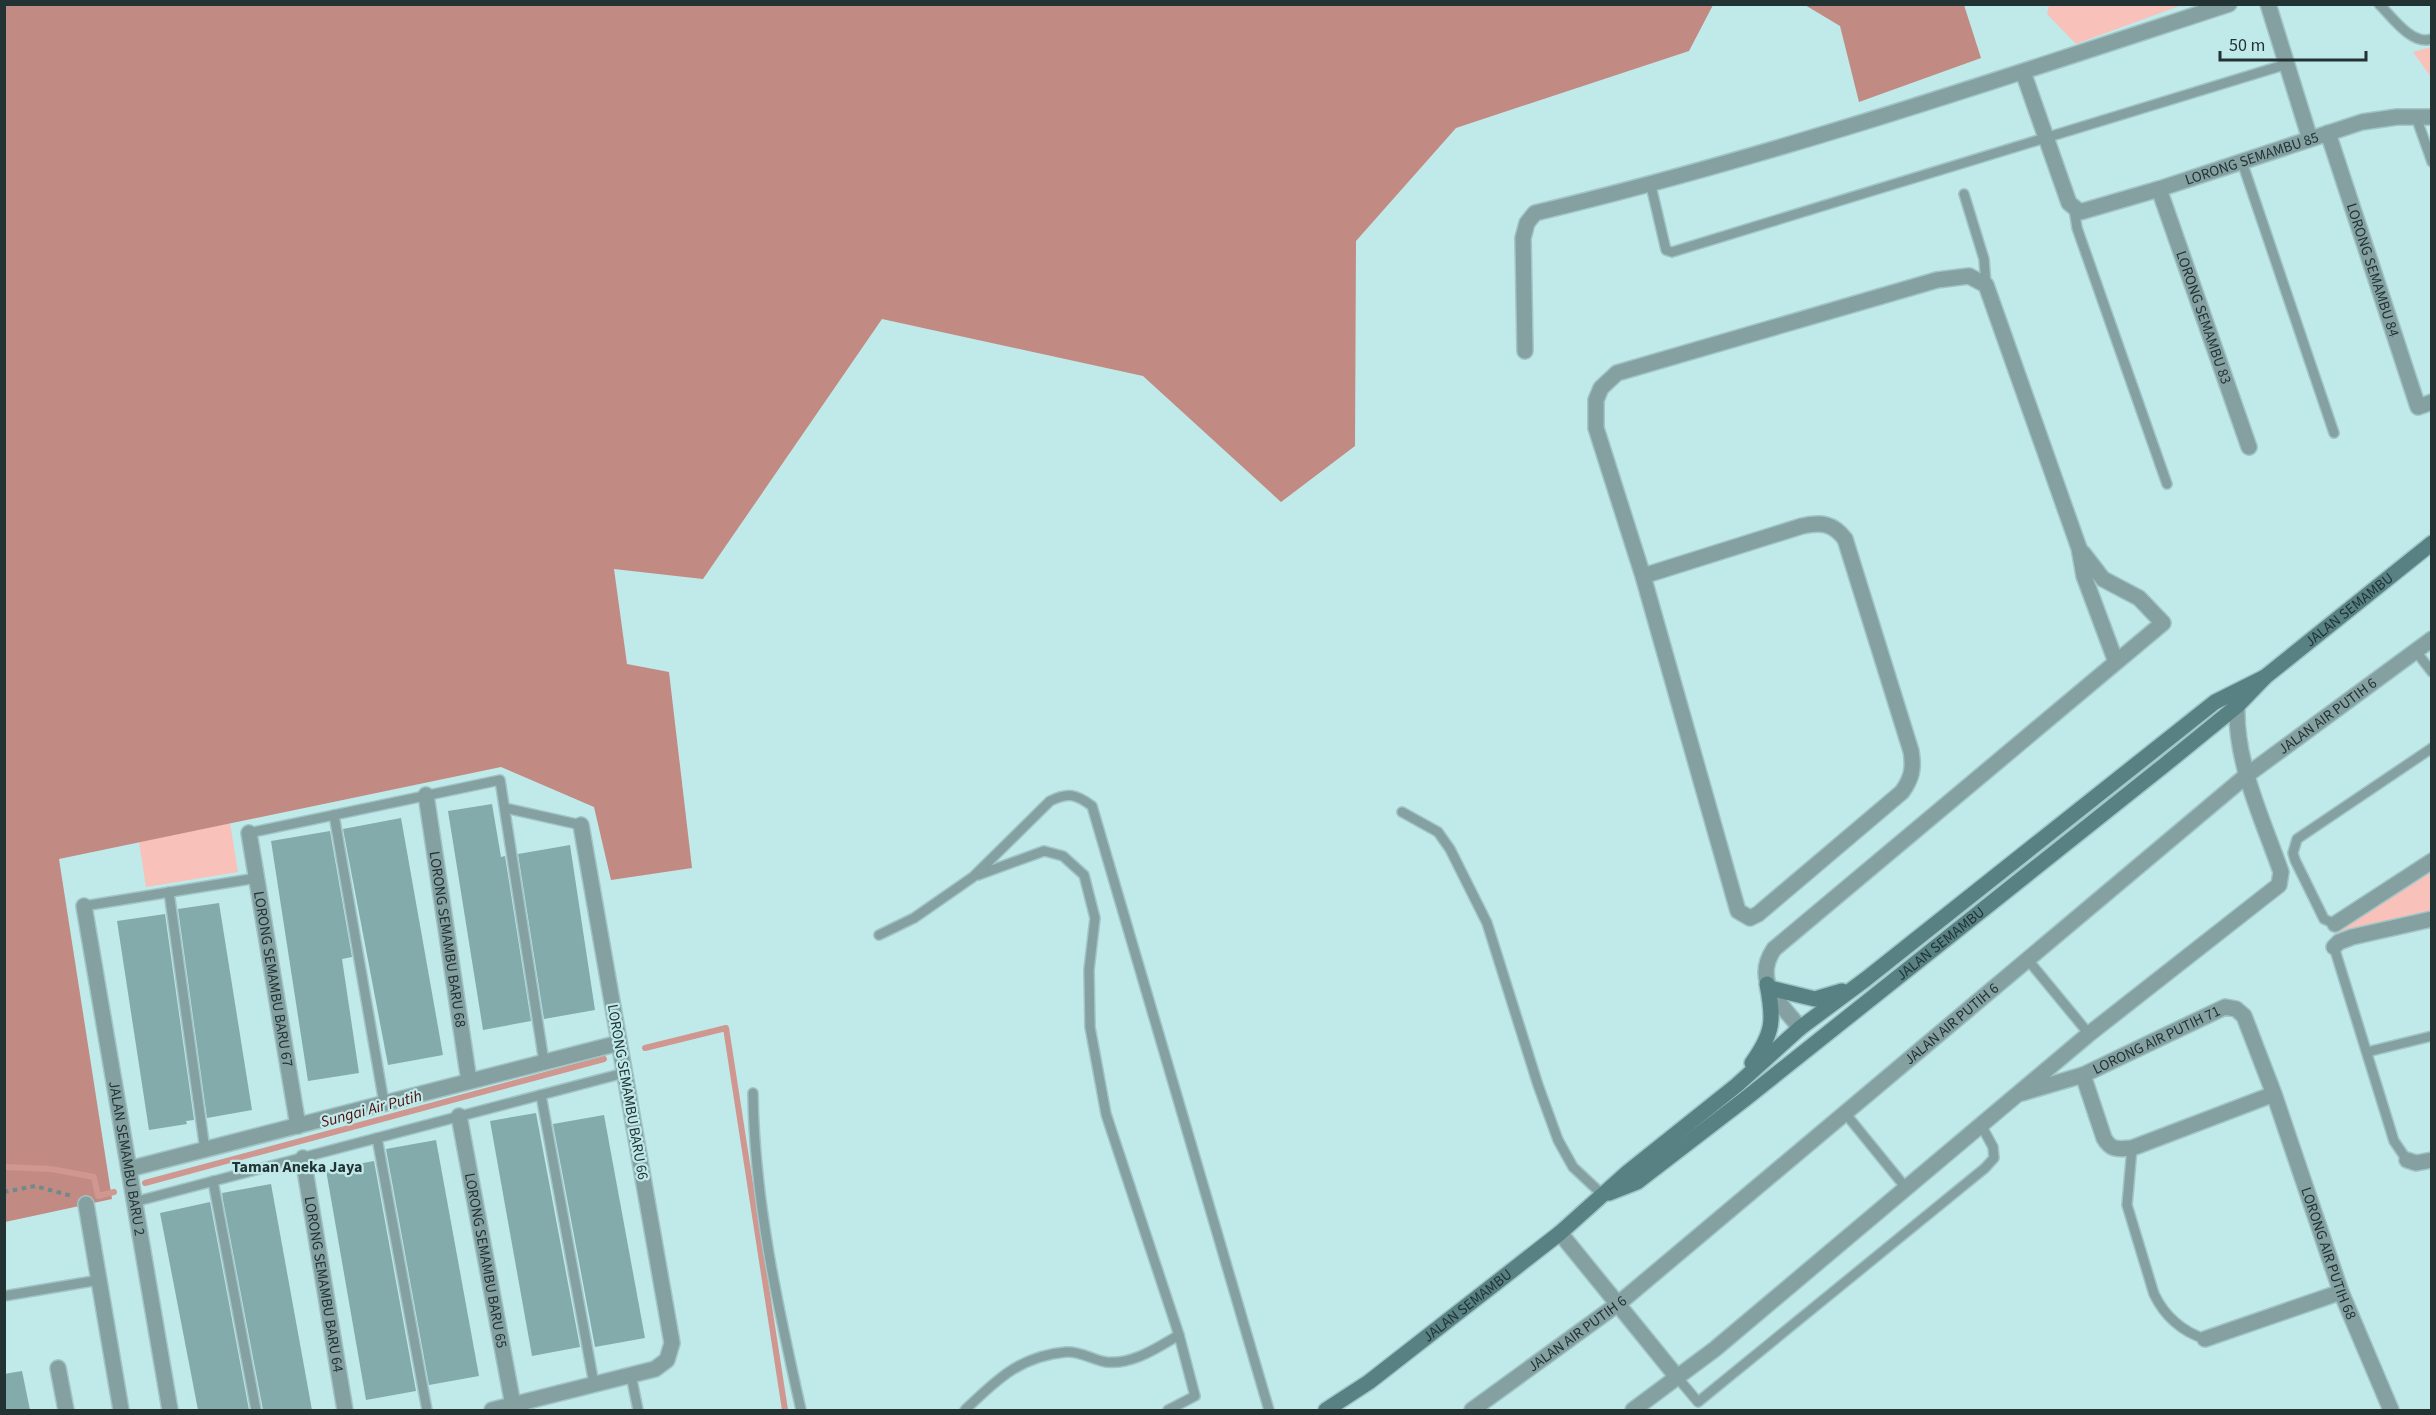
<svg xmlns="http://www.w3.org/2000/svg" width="2436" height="1415" viewBox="0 0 2436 1415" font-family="'Source Sans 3',sans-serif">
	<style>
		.green { fill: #f8c2ba }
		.forest { fill: #c18a82 }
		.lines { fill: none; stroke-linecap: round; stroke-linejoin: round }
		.stream { stroke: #cf978f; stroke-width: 6 }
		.building { fill: #84abac }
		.lane-casing { stroke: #a1c5c6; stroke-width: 12 }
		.street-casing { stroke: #a1c5c6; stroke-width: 18 }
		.secondary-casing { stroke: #a1c5c6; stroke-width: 18 }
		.path { stroke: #6e8a8b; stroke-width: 4; stroke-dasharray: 4.5 4.5; stroke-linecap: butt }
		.lane { stroke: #84a0a1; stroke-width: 9 }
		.street { stroke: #84a0a1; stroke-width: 15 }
		.secondary { stroke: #578183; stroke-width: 15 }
		.labels { text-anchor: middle; stroke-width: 4.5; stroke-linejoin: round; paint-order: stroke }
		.street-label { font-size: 15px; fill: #233334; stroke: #c0e9ea }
		.water-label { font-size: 16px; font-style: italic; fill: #500d0a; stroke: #c0e9ea }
		.neighbourhood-label { font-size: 16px; font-weight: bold; fill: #233334; stroke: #c0e9ea }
	</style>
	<rect width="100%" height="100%" fill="#c0e9ea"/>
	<g class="green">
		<path d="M2049,5V4L2182,5L2076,44L2047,14Z"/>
		<path d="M2431,47H2432L2431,77L2413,52Z"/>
		<path d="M230,823L238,872L146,887L139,842Z"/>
		<path d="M2431,867V912L2338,936L2332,932Z"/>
	</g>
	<g class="forest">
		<path d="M4,5H1713L1689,51L1456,128L1356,241L1355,446L1281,502L1143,376L882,319L703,579L614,569L627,664L669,672L692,868L611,880L594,807L501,767L59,859L112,1199L5,1222Z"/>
		<path d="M1805,5H1964L1981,58L1859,102L1840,26Z"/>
	</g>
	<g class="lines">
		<g class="stream">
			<path d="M645,1048L726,1028L785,1410"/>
			<path d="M4,1167L51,1169L94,1177L98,1196L114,1192"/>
			<path d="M145,1183L604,1059"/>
		</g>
	</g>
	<g class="building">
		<path d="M492,804L501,857L505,856L531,1021L483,1030L448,811Z"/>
		<path d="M401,818L443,1055L388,1065L343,829Z"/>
		<path d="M330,831L352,957L342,959L359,1073L308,1081L271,841Z"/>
		<path d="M570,845L595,1010L544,1019L518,854Z"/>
		<path d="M219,903L252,1110L207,1118L178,909Z"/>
		<path d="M165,914L194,1120L186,1121L187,1124L149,1130L117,921Z"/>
		<path d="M536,1113L580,1347L532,1356L490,1121Z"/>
		<path d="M604,1115L645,1338L595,1347L553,1124Z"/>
		<path d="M436,1140L479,1376L429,1385L386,1149Z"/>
		<path d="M374,1161L416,1391L366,1400L326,1170Z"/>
		<path d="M271,1184L312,1410H263L223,1200L222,1193Z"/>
		<path d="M210,1202L249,1410H198L160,1213Z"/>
		<path d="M22,1371L30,1410H4V1374Z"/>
	</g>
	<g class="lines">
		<g class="lane-casing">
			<g id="lane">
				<path d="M2379,4C2392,17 2412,46 2432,39"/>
				<path d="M2416,117L2432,162"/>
				<path d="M2242,162L2334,433"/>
				<path d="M1651,186L1666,250L1672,252L2287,64"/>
				<path d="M1964,194L1984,259L1986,285"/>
				<path d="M2074,209L2077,228L2167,484"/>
				<path d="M2414,649L2432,672"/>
				<path d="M505,808L581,825"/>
				<path d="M1402,812L1438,832L1450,849L1487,923L1538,1085L1558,1140L1573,1167L1604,1196"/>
				<path d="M334,815L384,1103"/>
				<path d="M249,833L500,780L544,1062"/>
				<path d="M978,875L1044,851L1063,856L1084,875L1095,918L1089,970L1090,1027L1106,1114L1179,1335L1195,1396L1168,1410"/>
				<path d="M169,892L205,1150"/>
				<path d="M84,906L257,878"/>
				<path d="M2335,924L2324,919L2295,860L2293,853L2297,839L2432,748"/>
				<path d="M879,935L914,918L973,877L1050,801C1068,792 1076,794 1092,806L1269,1410"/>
				<path d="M2334,947L2394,1141L2407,1160"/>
				<path d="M2028,960L2089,1034"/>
				<path d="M2367,1052L2432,1036"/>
				<path d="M753,1093C754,1199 778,1307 801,1410"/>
				<path d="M541,1095L594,1384"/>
				<path d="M1845,1113L1906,1188"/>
				<path d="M377,1138L427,1410"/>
				<path d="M2132,1148L2127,1205L2154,1294C2165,1317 2181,1331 2205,1339"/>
				<path d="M213,1181L256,1410"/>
				<path d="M134,1202L624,1073"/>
				<path d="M4,1296L99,1280"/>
				<path d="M631,1375L638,1410"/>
				<path d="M1677,1377L1698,1402L1985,1168L1994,1158L1993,1147L1981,1125"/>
				<path d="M965,1410C996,1380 1020,1356 1066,1352C1081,1351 1093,1360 1106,1362C1133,1365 1158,1347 1179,1335"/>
			</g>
		</g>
		<g class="street-casing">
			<g id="street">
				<path d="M2268,4L2310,139"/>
				<path id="s1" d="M2023,72L2069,203L2080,212L2159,189L2362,122L2397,117H2432"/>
				<path id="s2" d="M2328,133L2418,407L2432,402"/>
				<path id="s3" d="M2159,189L2249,447"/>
				<path d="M1525,351L1523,238L1527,223L1535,213C1770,157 2000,79 2229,4"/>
				<path d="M1643,576L1802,526C1821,522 1833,523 1845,539L1911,751C1914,768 1912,778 1902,792L1758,914L1750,918L1738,911L1643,576L1596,428V400L1601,388L1617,373L1937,280L1969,276L1986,285L2079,548L2084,576L2116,662"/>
				<path id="s4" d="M426,795L469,1081"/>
				<path id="s5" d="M249,833L298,1126"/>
				<path id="s6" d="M84,906L170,1410"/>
				<path d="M2335,924L2432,861"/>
				<path d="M2334,947L2339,942L2352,937L2432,919"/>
				<path d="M1800,1028C1780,1002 1752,982 1774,949L2163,623L2139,598L2103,579L2083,553"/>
				<path d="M2022,1093L2083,1075"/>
				<path id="s7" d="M2274,1094L2132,1148C2119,1149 2111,1151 2104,1138L2083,1075L2225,1007L2236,1009L2244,1016L2274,1094L2341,1292L2391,1410"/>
				<path id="s8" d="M459,1116L513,1405"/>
				<path id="s9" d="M303,1158L345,1410"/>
				<path d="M2407,1160L2416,1163L2432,1160"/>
				<path d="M129,1169L619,1043"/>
				<path d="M86,1204L121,1410"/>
				<path d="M1560,1233L1677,1377"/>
				<path d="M2205,1339L2341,1292"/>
				<path d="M58,1368L66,1410"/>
				<path d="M492,1410L655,1369L667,1360L672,1343L581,825"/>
				<path id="s10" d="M1472,1410L1618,1304L2247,775L2432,639"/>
				<path d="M1633,1410L1715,1349L2089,1034L2279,885L2281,872C2263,820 2235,763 2237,706"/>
			</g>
		</g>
		<g class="secondary-casing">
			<g id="secondary">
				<path d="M1770,988L1815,999L1842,991"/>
				<path d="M1752,1063C1774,1032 1774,1020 1767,984"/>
				<path id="s11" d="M1609,1193L1637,1182L1745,1099L2162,767L2237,706L2265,677L2432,543"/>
				<path id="s12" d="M1326,1410L1369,1382L1560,1233L1628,1172L1737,1085L1800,1028L1866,979L2215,702L2265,677"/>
			</g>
		</g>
		<path class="path" d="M4,1192L35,1186L72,1196"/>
		<use href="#lane" class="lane"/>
		<use href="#street" class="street"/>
		<use href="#secondary" class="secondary"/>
	</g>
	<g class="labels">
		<g class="street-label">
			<text dy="5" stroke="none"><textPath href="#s1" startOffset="333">LORONG SEMAMBU 85</textPath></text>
			<text dy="5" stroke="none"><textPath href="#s2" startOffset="144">LORONG SEMAMBU 84</textPath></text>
			<text dy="5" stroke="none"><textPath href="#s3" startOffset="136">LORONG SEMAMBU 83</textPath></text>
			<text dy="5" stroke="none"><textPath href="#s11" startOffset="944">JALAN SEMAMBU</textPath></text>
			<text dy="5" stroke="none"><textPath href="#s10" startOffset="1102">JALAN AIR PUTIH 6</textPath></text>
			<text dy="5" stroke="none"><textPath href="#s4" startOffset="146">LORONG SEMAMBU BARU 68</textPath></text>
			<text dy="5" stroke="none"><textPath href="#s11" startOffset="416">JALAN SEMAMBU</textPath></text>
			<text dy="5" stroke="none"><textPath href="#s5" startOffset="148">LORONG SEMAMBU BARU 67</textPath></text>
			<text dy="5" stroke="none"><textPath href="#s10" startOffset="616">JALAN AIR PUTIH 6</textPath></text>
			<text dy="5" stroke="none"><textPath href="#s7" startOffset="332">LORONG AIR PUTIH 71</textPath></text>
			<text transform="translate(628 1092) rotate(80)" y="5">LORONG SEMAMBU BARU 66</text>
			<text dy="5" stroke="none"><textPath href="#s6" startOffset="256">JALAN SEMAMBU BARU 2</textPath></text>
			<text dy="5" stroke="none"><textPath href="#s7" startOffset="682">LORONG AIR PUTIH 68</textPath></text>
			<text dy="5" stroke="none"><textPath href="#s8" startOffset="147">LORONG SEMAMBU BARU 65</textPath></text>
			<text dy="5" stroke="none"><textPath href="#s9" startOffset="128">LORONG SEMAMBU BARU 64</textPath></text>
			<text dy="5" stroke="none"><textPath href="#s12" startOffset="176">JALAN SEMAMBU</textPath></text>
			<text dy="5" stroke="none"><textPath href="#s10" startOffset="130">JALAN AIR PUTIH 6</textPath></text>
		</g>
		<g class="water-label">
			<text transform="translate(371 1108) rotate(-15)" y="6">Sungai Air Putih</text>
		</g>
		<g class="neighbourhood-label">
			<text x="297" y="1172">Taman Aneka Jaya</text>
		</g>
	</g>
	<rect width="2436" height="1415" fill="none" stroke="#233334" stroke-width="12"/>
	<path d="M2220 51v9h146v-9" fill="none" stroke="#233334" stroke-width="3"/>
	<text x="2229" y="51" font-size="18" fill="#233334" stroke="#c0e9ea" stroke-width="4.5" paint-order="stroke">50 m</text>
</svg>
